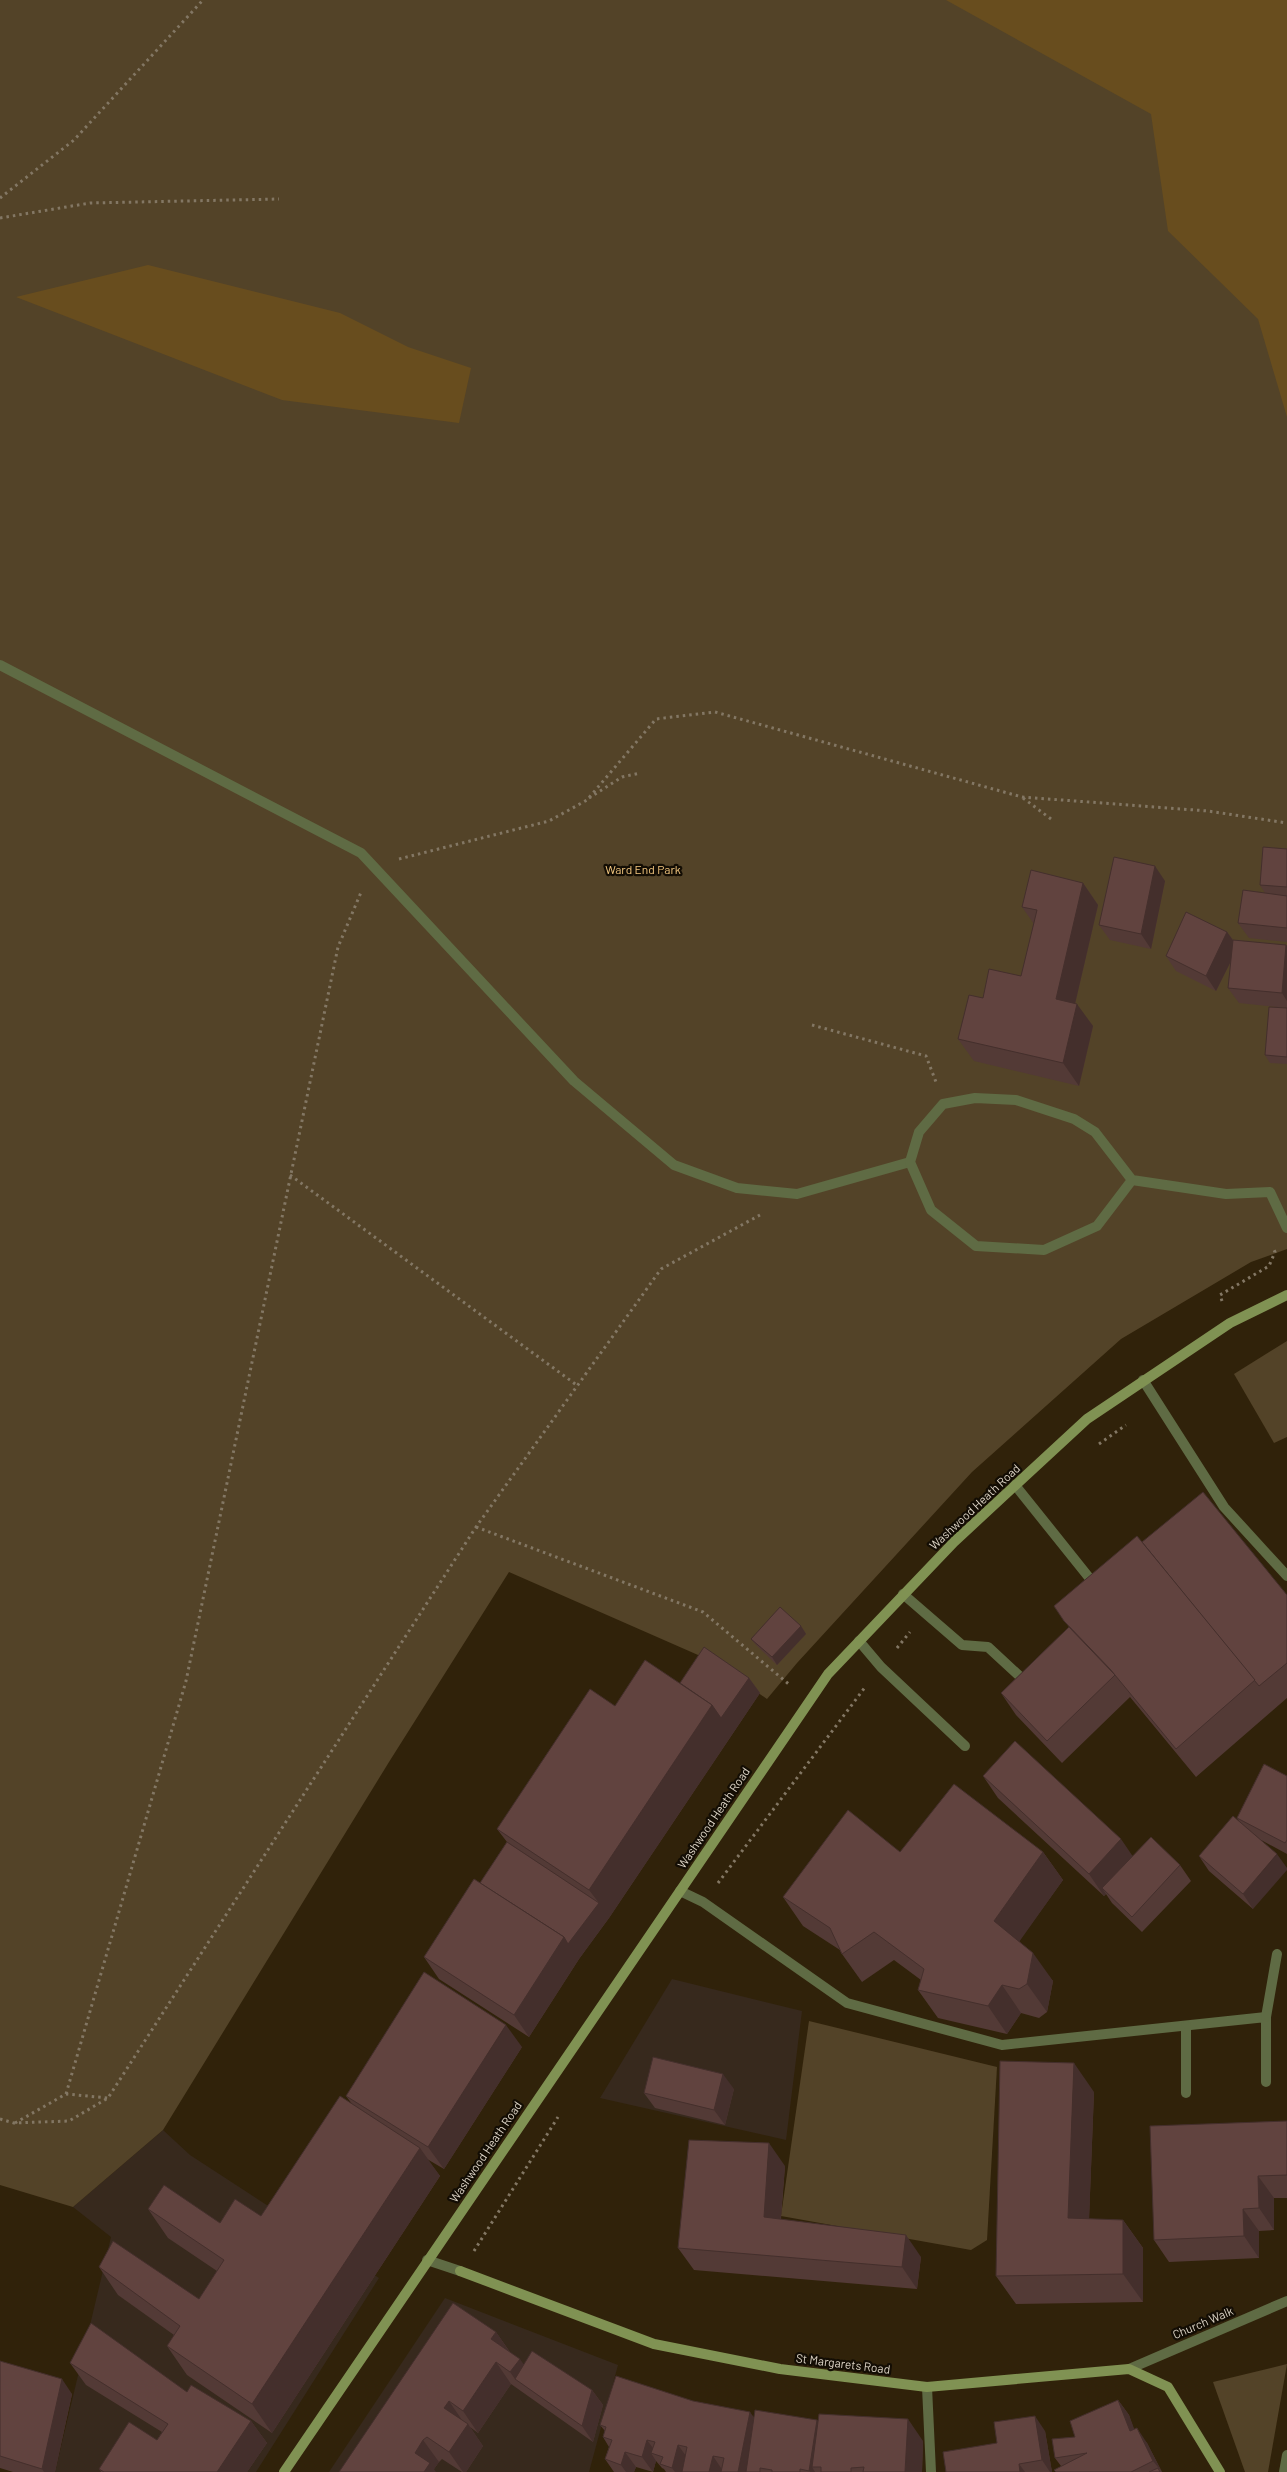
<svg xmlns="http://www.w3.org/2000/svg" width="1287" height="2472" viewBox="0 0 1287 2472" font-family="Barlow,sans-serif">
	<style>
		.commercial { fill: #37291d }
		.green { fill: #534328 }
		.forest { fill: #684d1e }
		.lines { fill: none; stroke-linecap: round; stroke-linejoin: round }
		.path { stroke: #837764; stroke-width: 3; stroke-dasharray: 2.5 4; stroke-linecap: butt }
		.lane { stroke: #5f6b44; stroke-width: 10 }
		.street { stroke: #5f6b44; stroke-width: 10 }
		.secondary { stroke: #809253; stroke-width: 10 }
		.wall { fill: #533a36 }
		.shaded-wall { fill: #442f2c }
		.building { fill: #61433f; stroke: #442f2c }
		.labels { text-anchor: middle; stroke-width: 4.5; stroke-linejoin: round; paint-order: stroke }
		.park-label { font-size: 12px; fill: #f3c780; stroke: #130d04 }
		.street-label { font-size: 12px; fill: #dcd3c5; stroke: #130d04 }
	</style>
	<rect width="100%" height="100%" fill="#30220a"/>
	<g class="commercial">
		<path d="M672,1979L802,2011L786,2140L600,2098Z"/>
		<path d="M163,2130L190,2155L379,2278L256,2472H55L111,2237L73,2207Z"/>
		<path d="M445,2298L618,2365L589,2472H329Z"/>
	</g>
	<g class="green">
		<path d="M0,0H1287V1249L1251,1262L1121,1339L972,1472L797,1663L767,1699L714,1662L509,1572L389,1762L163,2130L73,2207L0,2185Z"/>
		<path d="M1287,1341V1437L1274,1443L1234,1374Z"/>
		<path d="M809,2021L997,2067L987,2240L971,2250L781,2216Z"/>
		<path d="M1287,2364L1268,2472H1245L1213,2382Z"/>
	</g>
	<g class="forest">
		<path d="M946,0H1287V417L1258,319L1168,231L1151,114Z"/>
		<path d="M148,265L340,313L408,347L471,368L459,423L282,400L16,297Z"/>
	</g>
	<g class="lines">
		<g class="path">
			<path d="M0,198L74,140L203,0"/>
			<path d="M0,218L90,203L279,199"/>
			<path d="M589,798L622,777L640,773"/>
			<path d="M1023,798L1051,819"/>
			<path d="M399,859L549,821L587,800L656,719L715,712L1022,797L1208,811L1287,823"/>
			<path d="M812,1025L926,1056L936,1082"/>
			<path d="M290,1175L578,1386"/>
			<path d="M1222,1301L1220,1295L1269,1266L1275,1252L1273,1248"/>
			<path d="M1099,1444L1126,1425"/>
			<path d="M476,1527L703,1612L791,1686"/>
			<path d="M897,1648L910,1632"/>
			<path d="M718,1883L866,1686"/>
			<path d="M66,2094L186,1681L338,947L362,890"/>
			<path d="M0,2119L14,2123L69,2121L108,2098L476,1527L661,1269L760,1215"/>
			<path d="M15,2123L66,2094L108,2098"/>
			<path d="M474,2251L558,2117"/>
		</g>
		<g class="lane">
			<path d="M0,665L361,853L574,1081L674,1165L737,1188L797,1194L910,1162"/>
			<path d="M1132,1180L1097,1226L1044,1250L976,1246L931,1210L910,1162L919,1132L943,1104L975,1098L1016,1100L1074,1119L1095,1132L1132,1180L1226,1194L1270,1192L1287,1228"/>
			<path d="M1143,1380L1224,1507L1287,1576"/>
			<path d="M1015,1485L1095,1585"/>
			<path d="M903,1594L962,1645L988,1647L1028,1684"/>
			<path d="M859,1641L881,1667L965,1746"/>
			<path d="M680,1891L703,1902L847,2003L1002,2045L1266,2017V2082"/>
			<path d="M1266,2017L1277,1954"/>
			<path d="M1186,2026V2093"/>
			<path d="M927,2387L931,2472"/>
		</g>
		<g class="street">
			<path d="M427,2260L460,2271"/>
			<path d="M1129,2369L1287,2301"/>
			<path d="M1284,2472L1287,2455"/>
		</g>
		<g class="secondary">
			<path d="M460,2271L654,2344L780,2369L927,2387L1129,2369L1168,2387L1220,2472"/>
			<path d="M284,2472L828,1674L954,1542L1087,1419L1230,1323L1287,1295"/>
		</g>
	</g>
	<g class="wall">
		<path d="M1287,849V942L1249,938L1238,923L1265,893L1260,885Z"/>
		<path d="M1165,881L1151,949L1110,940L1099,925Z"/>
		<path d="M1083,883L1098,905L1075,1004L1093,1026L1079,1086L974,1061L958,1039L983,998L1021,976L1034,924L1022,907Z"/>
		<path d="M1227,932L1233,940L1287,946V1008L1239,1003L1228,988L1231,961L1216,991L1176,971L1166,956Z"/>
		<path d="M1287,1008V1064L1270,1063L1265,1055Z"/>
		<path d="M1142,1542L1287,1595V1698L1196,1777L1130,1697L1062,1763L1016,1715L1001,1693L1069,1627L1054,1606Z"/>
		<path d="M801,1626L806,1634L777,1665L757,1646L751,1639Z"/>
		<path d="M749,1678L760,1693L609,1918L579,1959L529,2037L439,1979L424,1957L480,1883L507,1842L497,1829L615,1706L679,1683Z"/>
		<path d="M983,1776L1133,1856L1180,1865L1191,1881L1142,1932L1112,1903L1106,1894L1104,1896L998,1798Z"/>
		<path d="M1287,1776V1854L1261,1840L1253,1909L1209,1871L1199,1856L1239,1821L1237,1818Z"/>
		<path d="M900,1852H1043L1063,1880L1019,1941L1053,1981L1047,2012L1039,2018L1021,2013L1007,2034L938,2018L918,1990L921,1980L894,1960L862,1982L842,1954L840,1950L803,1926L783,1897Z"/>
		<path d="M522,2047L444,2169L427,2159L440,2176L272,2433L187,2375L167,2346L174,2335L118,2295L99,2267L199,2299L217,2271L168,2238L148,2209L220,2223L261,2216L352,2104L346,2096Z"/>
		<path d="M734,2089L725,2125L655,2108L644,2093Z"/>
		<path d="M1094,2092L1089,2219L1123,2220L1143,2248V2302L1016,2304L996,2276Z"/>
		<path d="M1287,2121V2198H1274V2230L1259,2231V2258L1169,2262L1154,2240Z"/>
		<path d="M785,2166L781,2219L921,2257L917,2289L694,2270L678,2248Z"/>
		<path d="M496,2332L510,2352L524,2365L592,2390L603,2405L593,2442L511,2384L478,2433L470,2427L483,2446L466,2472H462L442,2459L439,2462L434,2469L339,2472Z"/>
		<path d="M0,2361L72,2394L55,2472H13L0,2468Z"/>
		<path d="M70,2363L187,2392L251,2421L267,2443L247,2472H101L99,2469L157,2440L162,2432L86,2385Z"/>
		<path d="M1118,2400L1129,2415L1134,2430L1147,2443L1162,2472H1056L1061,2466L1055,2458L1075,2437Z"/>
		<path d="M693,2401L754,2418L817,2420L818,2421L923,2441L922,2472H666L664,2469L662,2468L656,2461L653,2472L636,2467L634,2472H614L605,2459L609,2447L603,2437L605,2431L600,2425Z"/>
		<path d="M1045,2431L1052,2472H946L997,2443Z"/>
	</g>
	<g class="shaded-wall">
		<path d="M1155,866L1165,881L1151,949L1141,934Z"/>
		<path d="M1083,883L1098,905L1071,1021L1056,999Z"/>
		<path d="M1227,932L1238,947L1216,991L1206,976Z"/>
		<path d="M1286,945L1287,946V1001L1282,993Z"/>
		<path d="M1077,1004L1093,1026L1079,1086L1063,1063Z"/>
		<path d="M801,1626L806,1634L777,1665L772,1657Z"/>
		<path d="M749,1678L760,1693L609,1918L579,1959L529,2037L514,2015L564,1937L599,1903L589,1890L712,1705Z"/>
		<path d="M1121,1839L1136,1861L1102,1888L1106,1894L1104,1896L1089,1874Z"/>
		<path d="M1043,1852L1063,1880L1014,1949L994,1921Z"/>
		<path d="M1277,1854L1287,1868V1870L1253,1909L1243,1894Z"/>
		<path d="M1033,1953L1053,1981L1047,2012L1027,1984Z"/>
		<path d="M1002,1985L1021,2013L1007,2034L988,2006Z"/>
		<path d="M506,2025L522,2047L444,2169L428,2147Z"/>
		<path d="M1074,2063L1094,2092L1088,2247L1068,2218Z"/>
		<path d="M723,2074L734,2089L725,2125L714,2110Z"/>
		<path d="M769,2143L785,2166L779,2239L764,2217Z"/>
		<path d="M420,2148L440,2176L272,2433L252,2404Z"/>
		<path d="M1258,2176L1274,2198V2230L1259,2208Z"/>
		<path d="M1243,2209L1259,2231V2258L1244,2236Z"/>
		<path d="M1123,2220L1143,2248V2302L1123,2274Z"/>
		<path d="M906,2235L921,2257L917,2289L902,2267Z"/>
		<path d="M496,2332L511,2354L491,2339Z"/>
		<path d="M520,2359L535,2381L515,2379L510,2372Z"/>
		<path d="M496,2362L511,2384L478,2433L463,2411Z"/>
		<path d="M62,2379L72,2394L55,2472H44L42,2469Z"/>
		<path d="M592,2390L603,2405L593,2442L582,2426Z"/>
		<path d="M1118,2400L1129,2415L1141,2447L1130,2431Z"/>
		<path d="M449,2401L464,2423L444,2408Z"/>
		<path d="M750,2412L761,2427L751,2472H738Z"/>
		<path d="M1035,2416L1045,2431L1052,2472H1050L1042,2460Z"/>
		<path d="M908,2419L923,2441L922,2472H905Z"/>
		<path d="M817,2420L828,2435L812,2467L815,2472H810L809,2471Z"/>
		<path d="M251,2421L267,2443L247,2472H217Z"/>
		<path d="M468,2424L483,2446L466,2472H463L449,2452Z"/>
		<path d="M1137,2428L1147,2443L1162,2472L1153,2461Z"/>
		<path d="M423,2440L439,2462L434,2469L436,2472H424L415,2453Z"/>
		<path d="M647,2440L658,2455L651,2453L656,2461L653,2472L642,2457Z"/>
		<path d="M678,2445L689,2460L686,2472H675L672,2468Z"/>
		<path d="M625,2452L636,2467L634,2472H626L621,2465Z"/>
		<path d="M713,2456L723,2471V2472H709Z"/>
		<path d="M1019,2464L1025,2472H1020Z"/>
	</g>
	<g class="building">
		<path d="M1263,847L1287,849V887L1260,885Z"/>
		<path d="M1114,857L1155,866L1141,934L1099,925Z"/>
		<path d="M1031,870L1083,883L1056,999L1077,1004L1063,1063L958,1039L969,995L983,998L989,969L1021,976L1037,910L1022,907Z"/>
		<path d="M1243,890L1287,896V928L1238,923Z"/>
		<path d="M1186,912L1227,932L1206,976L1166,956Z"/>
		<path d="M1233,940L1286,945L1282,993L1228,988Z"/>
		<path d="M1269,1007L1287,1008V1057L1265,1055Z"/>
		<path d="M1203,1492L1287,1595V1663L1259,1686L1142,1542Z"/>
		<path d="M1137,1536L1255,1680L1176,1749L1110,1669L1064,1621L1054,1606Z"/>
		<path d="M780,1607L801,1626L772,1657L751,1639Z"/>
		<path d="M1069,1627L1115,1675L1047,1741L1001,1693Z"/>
		<path d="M704,1647L749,1678L721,1718L712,1705L680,1683Z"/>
		<path d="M645,1660L712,1705L589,1890L497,1829L590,1689L615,1706Z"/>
		<path d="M1015,1741L1121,1839L1089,1874L983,1776Z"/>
		<path d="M1264,1764L1287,1776V1840L1285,1843L1237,1818Z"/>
		<path d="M954,1784L1043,1852L994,1921L1033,1953L1027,1984L1019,1989L1002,1985L988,2006L918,1990L924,1969L874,1932L842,1954L830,1928L783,1897L848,1810L900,1852Z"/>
		<path d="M1233,1816L1277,1854L1243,1894L1199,1856Z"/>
		<path d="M1151,1837L1180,1865L1132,1917L1102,1888Z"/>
		<path d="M507,1842L599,1903L568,1944L564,1937L480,1883Z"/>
		<path d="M474,1879L564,1937L514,2015L424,1957Z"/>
		<path d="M424,1972L506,2025L428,2147L346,2096Z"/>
		<path d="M653,2057L723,2074L714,2110L644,2093Z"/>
		<path d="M1000,2061L1074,2063L1068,2218L1123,2220V2274L996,2276Z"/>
		<path d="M340,2096L420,2148L252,2404L167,2346L180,2326L99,2267L113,2241L199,2299L224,2260L148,2209L164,2185L220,2223L235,2199L261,2216Z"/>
		<path d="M1287,2121V2175L1258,2176L1259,2208L1243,2209L1244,2236L1154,2240L1150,2126Z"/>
		<path d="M689,2140L769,2143L764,2217L906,2235L902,2267L678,2248Z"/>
		<path d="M453,2303L496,2332L491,2339L520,2359L510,2372L496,2362L463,2411L449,2401L444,2408L468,2424L449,2452L427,2437L423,2440L415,2453L430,2463L424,2472H339Z"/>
		<path d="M91,2323L187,2392L191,2385L251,2421L217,2472H104L99,2469L129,2422L157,2440L168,2424L70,2363Z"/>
		<path d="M532,2351L592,2390L582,2426L515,2379Z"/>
		<path d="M0,2361L62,2379L42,2469L0,2456Z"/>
		<path d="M616,2376L693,2401L750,2412L738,2472H721L724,2458L713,2456L709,2472H682L687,2447L678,2445L672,2468L660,2464L663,2457L651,2453L655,2442L647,2440L642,2457L625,2452L621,2465L605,2459L612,2440L603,2437L606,2427L600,2425Z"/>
		<path d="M1118,2400L1130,2431L1137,2428L1153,2461L1131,2472H1056L1054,2470L1087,2453L1055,2458L1052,2439L1075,2437L1070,2421Z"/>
		<path d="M755,2410L817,2420L809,2471L800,2469V2472H772V2470L760,2468V2472H746Z"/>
		<path d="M819,2414L908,2419L905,2472H863L864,2467L851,2468V2472H821V2467H812Z"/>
		<path d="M1035,2416L1042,2460L1019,2464L1020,2472H946L943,2452L997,2443L994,2422Z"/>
		<path d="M1158,2468L1160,2472H1149Z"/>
	</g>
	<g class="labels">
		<g class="park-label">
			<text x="643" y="874">Ward End Park</text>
		</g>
		<g class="street-label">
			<text transform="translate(975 1507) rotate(-43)" y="4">Washwood Heath Road</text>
			<text transform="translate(714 1818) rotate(-56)" y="4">Washwood Heath Road</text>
			<text transform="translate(486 2152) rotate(-56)" y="4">Washwood Heath Road</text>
			<text transform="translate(1203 2323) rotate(-23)" y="4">Church Walk</text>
			<text transform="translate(843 2364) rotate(7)" y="4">St Margarets Road</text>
		</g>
	</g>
</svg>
